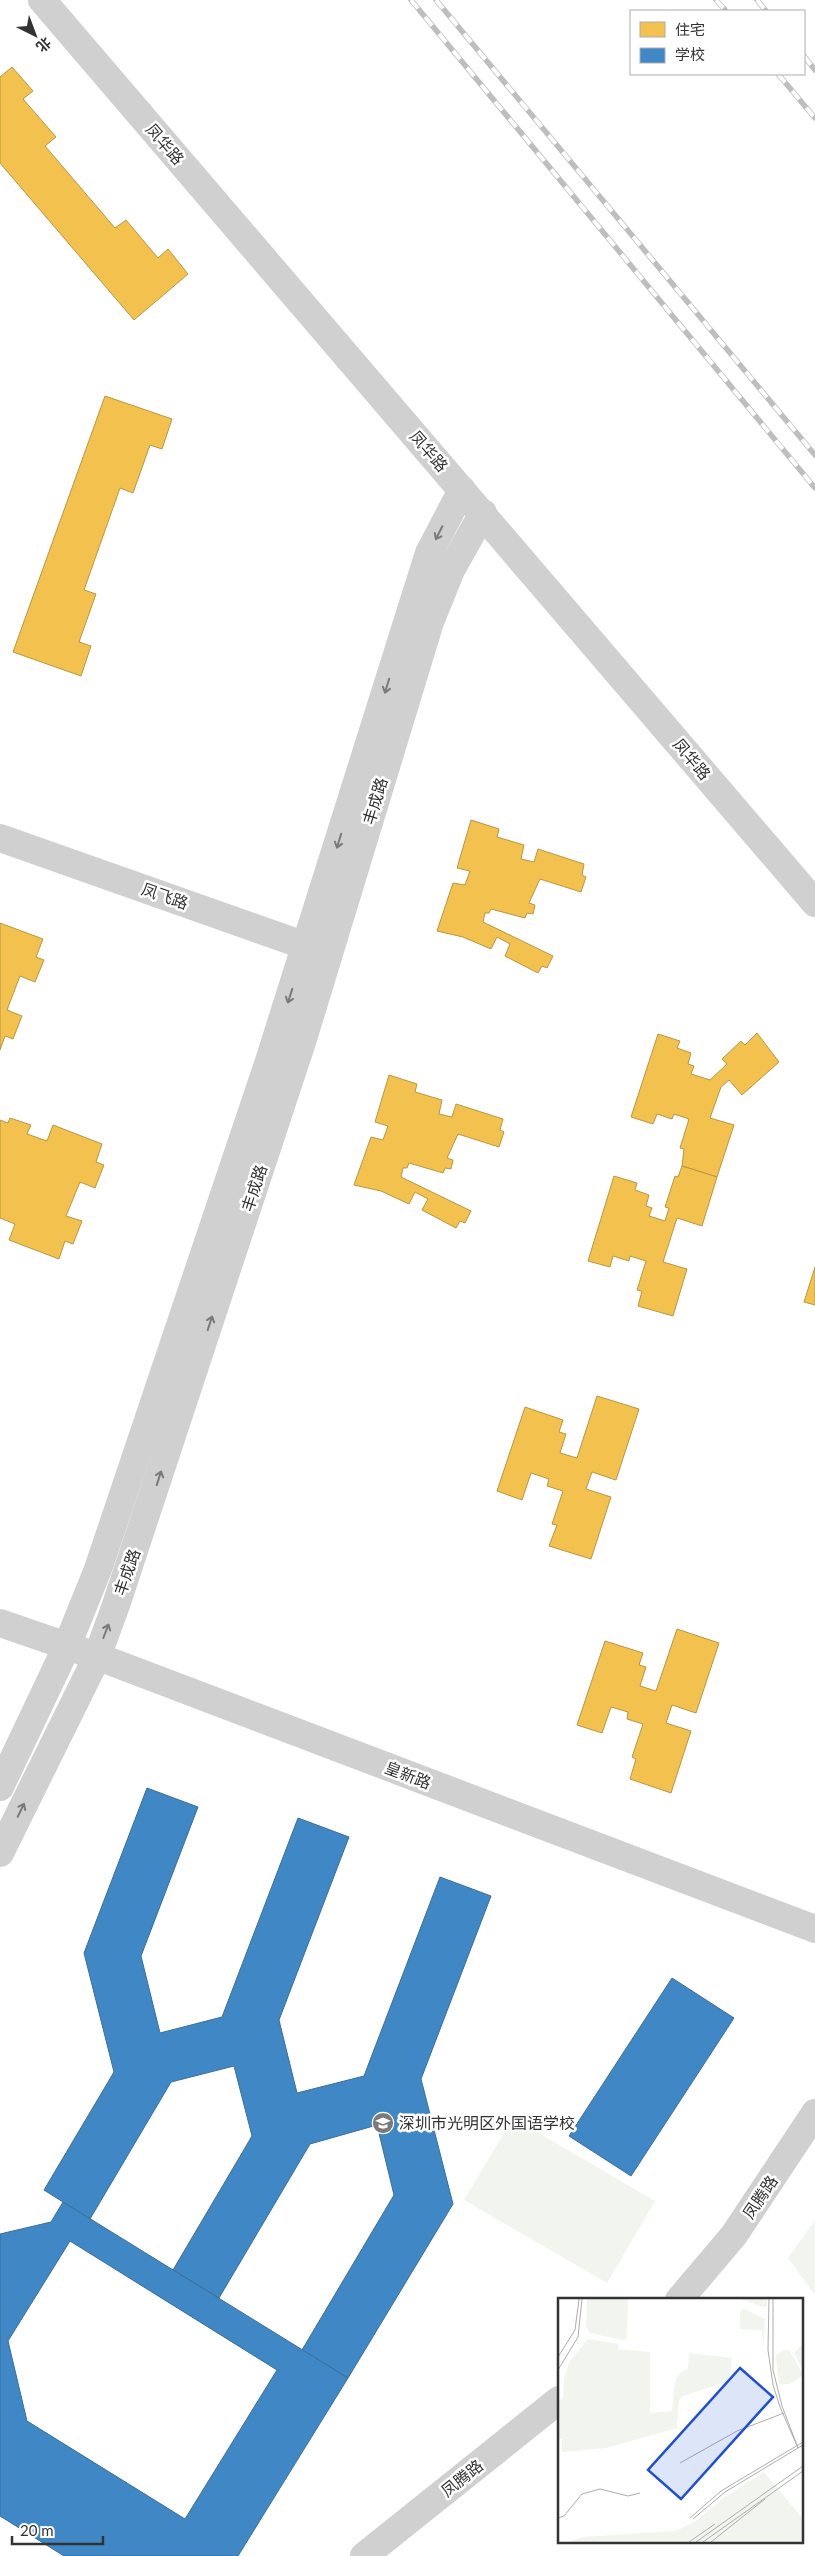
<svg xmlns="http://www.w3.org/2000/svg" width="815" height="2556" viewBox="0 0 815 2556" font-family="Lato,'Noto Sans SC',sans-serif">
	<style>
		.green { fill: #f1f5ed }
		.homes { fill: #f2c14e; stroke: #b99646 }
		.schools { fill: #3f88c5; stroke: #3b6e99; fill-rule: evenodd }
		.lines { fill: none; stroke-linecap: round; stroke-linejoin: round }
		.secondary { stroke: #d0d0d0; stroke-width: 28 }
		.rail-casing { stroke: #bebebe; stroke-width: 5.5 }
		.rail { stroke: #fff; stroke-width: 4; stroke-dasharray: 11; stroke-linecap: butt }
		.oneway { stroke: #7a7a7a }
		.labels { text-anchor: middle; stroke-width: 5; stroke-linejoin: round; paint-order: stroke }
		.street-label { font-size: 16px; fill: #333; stroke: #fff }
		.poi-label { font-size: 16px; fill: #333; stroke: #fff; text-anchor: start }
		.inset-road { fill: none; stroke: #adadad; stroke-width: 1 }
		.view { fill: #1d4ed8; fill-opacity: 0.15; stroke: #1d4ed8; stroke-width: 2.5 }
		.inset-edge { fill: none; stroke: #333; stroke-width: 2.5 }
	</style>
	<rect width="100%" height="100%" fill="#fff"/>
	<g class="green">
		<path d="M513,2118L655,2201L607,2283L464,2200Z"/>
		<path d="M815,2220V2295L788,2258Z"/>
	</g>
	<g class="homes">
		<path d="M12,67L33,91L23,99L56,137L45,146L115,228L126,220L158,258L168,249L188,274L134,320L0,163V77Z"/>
		<path d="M105,396L172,419L162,449L150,445L133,493L120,488L84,590L96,594L79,642L91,646L81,676L13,652Z"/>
		<path d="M471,820L499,829L497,837L524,845L521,859L534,862L538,849L584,864L582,875L586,877L581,892L540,879L529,903L535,905L533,914L527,913L525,918L491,909L489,913H485L483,922L553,956L547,968L542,966L538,973L505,956L510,944L497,937L491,949L463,937L437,931L453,883L465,885L470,871L457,868Z"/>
		<path d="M0,923L43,939L36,957L44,960L35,982L20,976L7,1010L22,1016L13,1039L5,1036L0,1050Z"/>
		<path d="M757,1033L779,1062L742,1095L729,1080L721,1087L710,1118L734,1125L717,1177L682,1166L684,1149L680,1148L689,1119L674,1114L672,1119L657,1114L653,1124L631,1117L658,1034L680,1041L677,1048L691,1053L688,1064L694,1066L691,1074L710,1080L727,1064L722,1059L741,1041L745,1045Z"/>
		<path d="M389,1075L417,1084L415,1092L442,1100L439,1114L452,1117L456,1104L503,1119L500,1130L504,1132L499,1147L458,1134L447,1158L453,1160L451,1169L445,1168L443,1173L409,1163L407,1168H403L401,1177L471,1211L465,1223L460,1221L456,1228L422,1210L428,1199L415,1192L409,1204L381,1191L354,1185L371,1137L383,1140L388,1126L375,1122Z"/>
		<path d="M10,1118L31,1125L27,1134L47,1141L53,1125L102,1144L96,1162L104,1165L95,1188L80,1182L66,1216L82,1221L73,1244L65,1241L59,1259L9,1240L15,1224L0,1218V1120L8,1123Z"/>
		<path d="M682,1166L717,1177L702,1226L677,1218L663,1262L687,1269L673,1316L638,1306L642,1291L637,1290L646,1261L630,1256L629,1261L613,1256L610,1267L588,1261L614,1176L637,1183L635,1190L649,1195L646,1206L652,1208L649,1216L665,1221L669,1208L665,1207L675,1176L678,1177Z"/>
		<path d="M815,1267V1305L804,1302Z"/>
		<path d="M597,1396L639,1409L616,1480L592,1472L586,1489L611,1497L591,1559L549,1546L557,1525L552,1524L563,1491L547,1486L549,1479L531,1473L522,1500L497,1491L525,1407L563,1420L559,1432L566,1434L560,1453L577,1458Z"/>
		<path d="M677,1629L719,1643L696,1713L672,1705L666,1723L691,1731L671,1793L630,1779L636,1759L632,1757L643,1724L627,1719L628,1712L611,1707L602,1733L577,1725L605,1641L643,1653L639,1665L646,1667L640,1686L656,1691Z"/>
	</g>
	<g class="schools">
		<path d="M147,1788L198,1807L141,1956L160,2033L222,2017L298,1818L349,1837L279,2020L297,2093L364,2076L440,1877L491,1896L421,2079L453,2204L348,2378L302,2350L394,2195L377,2125L310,2144L219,2298L173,2270L252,2136L234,2066L171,2082L90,2219L44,2190L114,2072L84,1953Z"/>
		<path d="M672,1978L734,2018L631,2176L569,2136Z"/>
		<path d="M63,2202L348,2378L238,2556H64L0,2516V2234L51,2222ZM70,2241L277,2370L185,2519L27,2421L8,2341Z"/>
	</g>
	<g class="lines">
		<g class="secondary">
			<path d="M42,0L815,903"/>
			<path d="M0,838L323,952"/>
			<path d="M0,1623L96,1656L815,1929"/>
			<path d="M0,1787L67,1646L98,1569L269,1061L429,553L462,490"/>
			<path d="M0,1853L97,1657L116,1605L303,1039L430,622L451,570L483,513"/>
			<path d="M679,2300L734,2235L815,2113"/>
			<path d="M364,2556L559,2400"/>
		</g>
		<g class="rail-casing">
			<g id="rail">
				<path d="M411,0L815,488"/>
				<path d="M436,0L815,455"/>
				<path d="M716,0L726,11"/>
				<path d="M757,0L766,11"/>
				<path d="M804,56L815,70"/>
				<path d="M778,74L815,118"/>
			</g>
		</g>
		<use href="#rail" class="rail"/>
	</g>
	<defs><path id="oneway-shaft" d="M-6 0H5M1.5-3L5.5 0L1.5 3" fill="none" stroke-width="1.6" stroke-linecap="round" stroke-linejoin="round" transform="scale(1.25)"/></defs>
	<g class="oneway">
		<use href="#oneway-shaft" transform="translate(439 533) rotate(117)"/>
		<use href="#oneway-shaft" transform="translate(387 686) rotate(107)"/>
		<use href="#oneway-shaft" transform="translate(339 841) rotate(107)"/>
		<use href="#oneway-shaft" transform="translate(290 996) rotate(108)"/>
		<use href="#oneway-shaft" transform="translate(210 1323) rotate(-72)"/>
		<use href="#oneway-shaft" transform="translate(159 1478) rotate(-72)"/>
		<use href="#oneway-shaft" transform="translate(106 1631) rotate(-69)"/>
		<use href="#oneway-shaft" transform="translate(21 1810) rotate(-64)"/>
	</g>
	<defs>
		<g id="school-disc" transform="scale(1.125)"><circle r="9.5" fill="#7a7a7a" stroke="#fff"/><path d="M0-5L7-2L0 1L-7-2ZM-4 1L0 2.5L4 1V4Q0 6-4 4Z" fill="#fff"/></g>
	</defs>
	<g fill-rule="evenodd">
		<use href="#school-disc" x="383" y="2123"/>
	</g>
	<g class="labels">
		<g class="street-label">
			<text transform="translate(165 144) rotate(49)" y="6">凤华路</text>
			<text transform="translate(429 451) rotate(49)" y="6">凤华路</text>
			<text transform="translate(692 759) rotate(50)" y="6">凤华路</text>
			<text transform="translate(375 801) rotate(-73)" y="6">丰成路</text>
			<text transform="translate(165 896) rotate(19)" y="6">凤飞路</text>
			<text transform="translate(254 1188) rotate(-72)" y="6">丰成路</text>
			<text transform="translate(127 1572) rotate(-71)" y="6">丰成路</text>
			<text transform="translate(408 1775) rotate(21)" y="6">皇新路</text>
			<text transform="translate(760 2197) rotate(-56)" y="6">凤腾路</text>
			<text transform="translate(462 2478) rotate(-39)" y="6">凤腾路</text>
		</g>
		<g class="poi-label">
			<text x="399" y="2129">深圳市光明区外国语学校</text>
		</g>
	</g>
	<g transform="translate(558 2298)">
		<rect width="245" height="245" fill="#fff"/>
		<path d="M29,1H70L69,40L66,42L32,35L28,28ZM183,1H209V8L205,9ZM186,11L207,21L205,54L204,32L182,31V14ZM30,41L61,46L60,51L92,54V115L114,113L117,83L123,74L130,71L131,55L174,60L172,83L125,98L121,102L119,130L48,150L4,154V141H0V104L5,100L6,80L12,63ZM245,45V72L236,55ZM226,52L232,53L245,77L232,86H222L220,81L218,57ZM206,174L245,221V244H10L25,239L118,233L138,223L165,200Z" fill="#f1f5ed"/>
		<path class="inset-road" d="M211,1L210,52L215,87L222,109L240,150L224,108L215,72V1M0,59L17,32L21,1M0,72L20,39L24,1M122,165L179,133L226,115M0,220L6,218L24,196L42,191L70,198L82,195M132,220L163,193L245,144M135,221L167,194L245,147M131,244L157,226M138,244L245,168M145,244L245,173M153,244L207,201"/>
		<path class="view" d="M182,70L215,99L123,201L90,172Z"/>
		<rect width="245" height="245" class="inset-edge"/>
	</g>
	<rect x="630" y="10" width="175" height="65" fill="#ffffff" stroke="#adadad"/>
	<rect x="640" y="22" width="25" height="15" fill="#f2c14e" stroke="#adadad"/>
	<text x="675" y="35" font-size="15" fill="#333333">住宅</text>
	<rect x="640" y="48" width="25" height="15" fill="#3f88c5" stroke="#adadad"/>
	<text x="675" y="60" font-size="15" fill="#333333">学校</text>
	<g transform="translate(35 35) rotate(138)" stroke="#ffffff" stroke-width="4" paint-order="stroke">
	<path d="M0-4L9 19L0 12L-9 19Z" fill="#333333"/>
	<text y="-8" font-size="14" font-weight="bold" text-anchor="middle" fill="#333333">北</text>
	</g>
	<path d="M12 2536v8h91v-8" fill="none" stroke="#333333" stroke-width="2.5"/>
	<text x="20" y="2536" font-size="15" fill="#333333" stroke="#ffffff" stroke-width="4" paint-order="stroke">20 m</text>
</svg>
